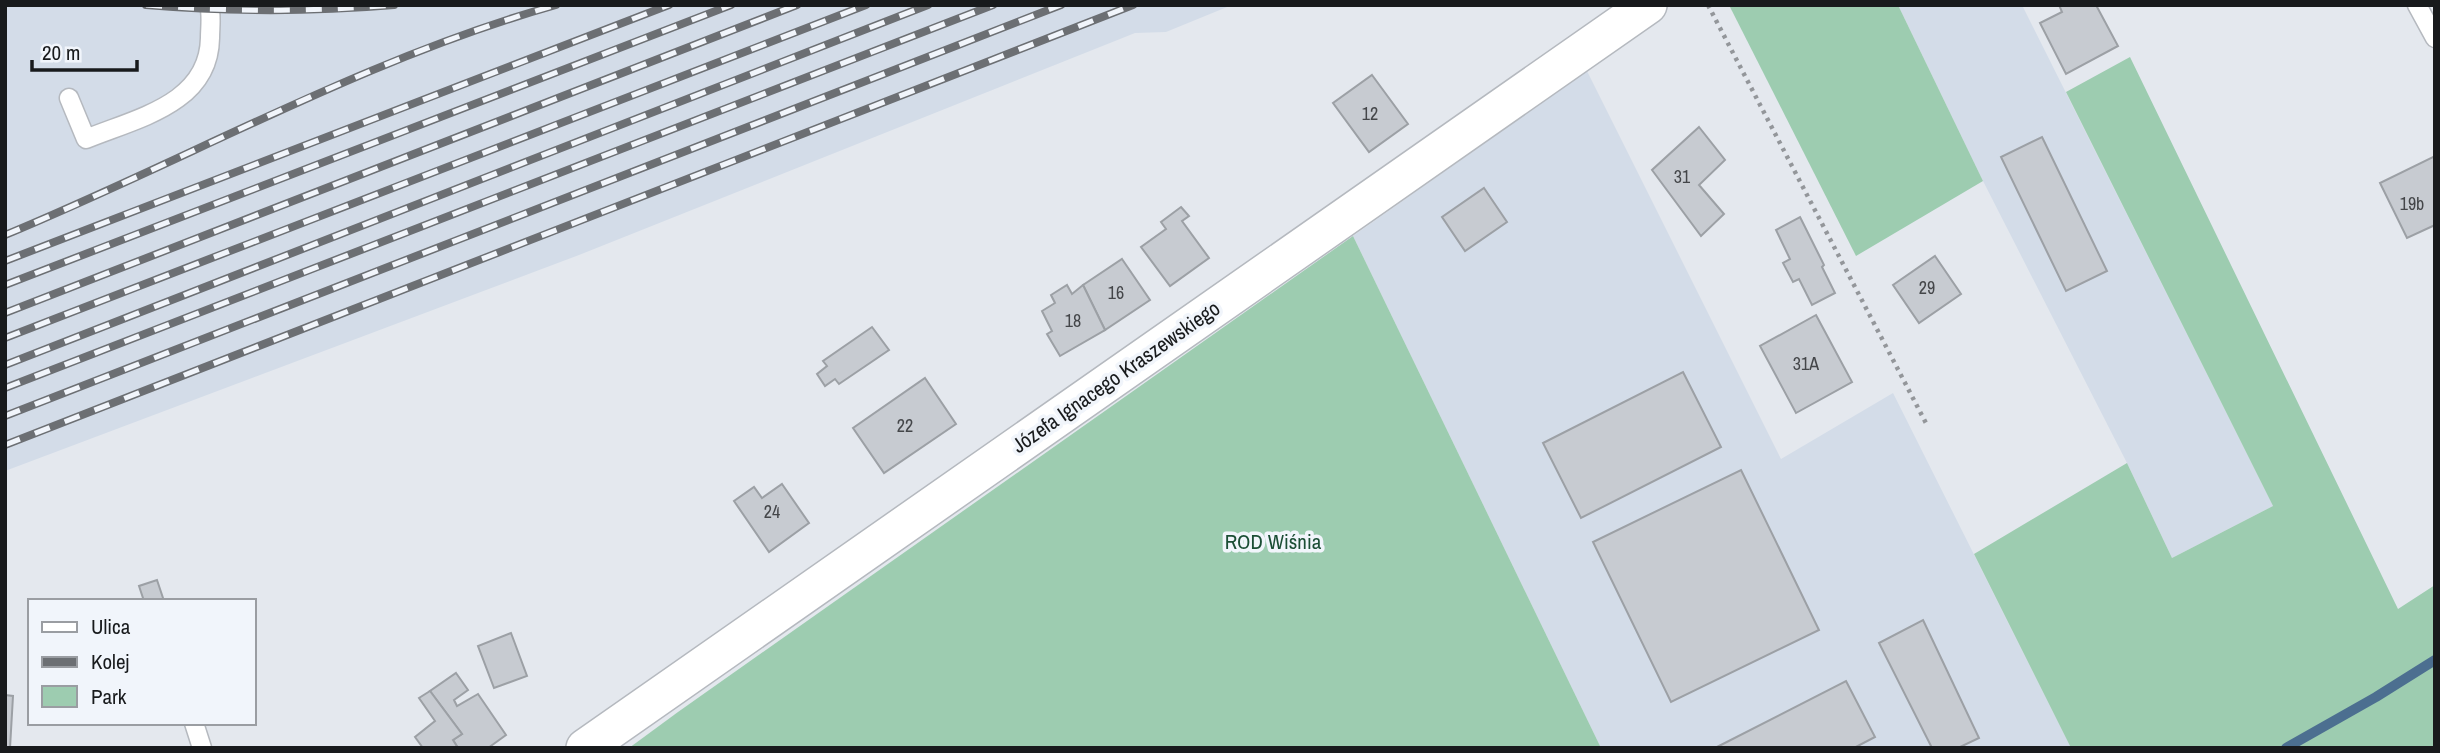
<svg xmlns="http://www.w3.org/2000/svg" width="2440" height="753" viewBox="0 0 2440 753" font-family="'Archivo Narrow',sans-serif">
	<style>
		.built { fill: #d3dce8 }
		.green { fill: #9dccb0 }
		.lines { fill: none; stroke-linecap: round; stroke-linejoin: round }
		.stream { stroke: #4c6f90; stroke-width: 10 }
		.building { fill: #c7cbd1; stroke: #9ca0a5; stroke-width: 2 }
		.service-casing { stroke: #b5b9bf; stroke-width: 21 }
		.minor-casing { stroke: #b5b9bf; stroke-width: 40 }
		.path { stroke: #93969a; stroke-width: 4.5; stroke-dasharray: 3.5 5; stroke-linecap: butt }
		.service { stroke: #fff; stroke-width: 18 }
		.minor { stroke: #fff; stroke-width: 37 }
		.rail-casing { stroke: #6c6f73; stroke-width: 8 }
		.rail { stroke: #f1f5fb; stroke-width: 5; stroke-dasharray: 16; stroke-linecap: butt }
		.labels { text-anchor: middle; stroke-width: 7; stroke-linejoin: round; paint-order: stroke }
		.number-label { font-size: 18px; fill: #444649 }
		.street-label { font-size: 21px; fill: #181a1c; stroke: #f1f5fb }
		.park-label { font-size: 21px; fill: #1b4e35; stroke: #f1f5fb }
	</style>
	<rect width="100%" height="100%" fill="#e4e8ee"/>
	<g class="built">
		<path d="M5,5H1232L1166,32L1135,33L579,255L5,471Z"/>
		<path d="M1898,5H2022L2273,506L2172,558L2127,463L1983,181Z"/>
		<path d="M1587,71L1781,459L1893,393L2071,748H1601L1353,236Z"/>
	</g>
	<g class="green">
		<path d="M1729,5H1898L1983,181L1856,256Z"/>
		<path d="M2130,57L2398,609L2435,585V748H2071L1974,554L2127,463L2172,558L2273,506L2066,92Z"/>
		<path d="M1353,236L1601,748H629L678,712Z"/>
	</g>
	<g class="lines">
		<path class="stream" d="M2286,748L2376,697L2435,660"/>
	</g>
	<g class="building">
		<path d="M2059,5H2096L2118,46L2066,74L2040,23L2062,12Z"/>
		<path d="M1372,75L1408,124L1369,152L1333,103Z"/>
		<path d="M1699,127L1725,160L1699,185L1724,214L1701,236L1652,170Z"/>
		<path d="M2042,137L2107,271L2066,291L2001,157Z"/>
		<path d="M2435,156V225L2407,238L2380,183Z"/>
		<path d="M1484,188L1507,222L1465,251L1442,217Z"/>
		<path d="M1181,207L1189,216L1182,221L1209,258L1170,286L1141,247L1166,229L1161,222Z"/>
		<path d="M1800,217L1824,265L1822,267L1835,293L1812,305L1799,279L1793,282L1783,263L1790,259L1776,230Z"/>
		<path d="M1935,256L1961,294L1919,323L1893,285Z"/>
		<path d="M1122,259L1150,300L1105,330L1083,285Z"/>
		<path d="M1067,285L1072,294L1083,285L1105,330L1060,356L1047,334L1052,331L1042,311L1055,303L1051,295Z"/>
		<path d="M1816,315L1852,382L1796,413L1760,346Z"/>
		<path d="M872,327L889,350L839,384L835,379L825,386L817,374L827,366L823,361Z"/>
		<path d="M1683,372L1721,447L1581,518L1543,443Z"/>
		<path d="M925,378L956,424L884,473L853,428Z"/>
		<path d="M1741,470L1819,630L1671,702L1593,542Z"/>
		<path d="M782,484L809,523L769,552L734,501L754,487L762,498Z"/>
		<path d="M157,580L164,601H144L139,586Z"/>
		<path d="M1923,620L1979,738L1958,748H1932L1879,643Z"/>
		<path d="M511,633L527,676L494,688L478,646Z"/>
		<path d="M456,673L468,690L454,700L457,706L478,694L506,735L488,748H458L453,740L462,734L430,691Z"/>
		<path d="M1846,681L1875,737L1854,748H1715Z"/>
		<path d="M430,691L462,734L453,740L458,748H423L415,737L435,721L419,698Z"/>
		<path d="M5,695L13,696L10,748H5Z"/>
	</g>
	<g class="lines">
		<g class="service-casing">
			<g id="service">
				<path d="M2417,5L2435,38"/>
				<path d="M69,98L86,139C137,118 209,104 210,38C210,27 212,15 209,5"/>
				<path d="M194,723L202,748"/>
			</g>
		</g>
		<g class="minor-casing">
			<path id="minor" d="M585,748L1648,5"/>
		</g>
		<path class="path" d="M1708,5L1928,427"/>
		<use href="#service" class="service"/>
		<use href="#minor" class="minor"/>
		<g class="rail-casing">
			<g id="rail">
				<path d="M146,5C231,12 310,12 394,5"/>
				<path d="M5,235C189,159 364,59 556,5"/>
				<path d="M5,261L669,5"/>
				<path d="M5,285L731,5"/>
				<path d="M5,313L797,5"/>
				<path d="M5,338L866,5"/>
				<path d="M5,365L928,5"/>
				<path d="M5,388L993,5"/>
				<path d="M5,416L1061,5"/>
				<path d="M5,445L1133,5"/>
			</g>
		</g>
		<use href="#rail" class="rail"/>
	</g>
	<g class="labels">
		<g class="number-label">
			<text x="1370" y="120">12</text>
			<text x="1682" y="183">31</text>
			<text x="2412" y="210">19b</text>
			<text x="1927" y="294">29</text>
			<text x="1116" y="299">16</text>
			<text x="1073" y="327">18</text>
			<text x="1806" y="370">31A</text>
			<text x="905" y="432">22</text>
			<text x="772" y="518">24</text>
		</g>
		<g class="street-label">
			<text transform="translate(1116 377) rotate(-35)" y="7">Józefa Ignacego Kraszewskiego</text>
		</g>
		<g class="park-label">
			<text x="1273" y="549">ROD Wiśnia</text>
		</g>
	</g>
	<rect width="2440" height="753" fill="none" stroke="#181a1c" stroke-width="14"/>
	<rect x="28" y="599" width="228" height="126" fill="#f1f5fb" stroke="#9a9da2" stroke-width="2"/>
	<rect x="42" y="622" width="35" height="10" fill="#ffffff" stroke="#9a9da2" stroke-width="2"/>
	<text x="91" y="634" font-size="21" fill="#181a1c">Ulica</text>
	<rect x="42" y="657" width="35" height="10" fill="#6c6f73" stroke="#9a9da2" stroke-width="2"/>
	<text x="91" y="669" font-size="21" fill="#181a1c">Kolej</text>
	<rect x="42" y="686" width="35" height="21" fill="#9dccb0" stroke="#9a9da2" stroke-width="2"/>
	<text x="91" y="704" font-size="21" fill="#181a1c">Park</text>
	<path d="M32 60v10h105v-10" fill="none" stroke="#181a1c" stroke-width="3.5"/>
	<text x="42" y="60" font-size="21" fill="#181a1c" stroke="#f1f5fb" stroke-width="5" paint-order="stroke">20 m</text>
</svg>
